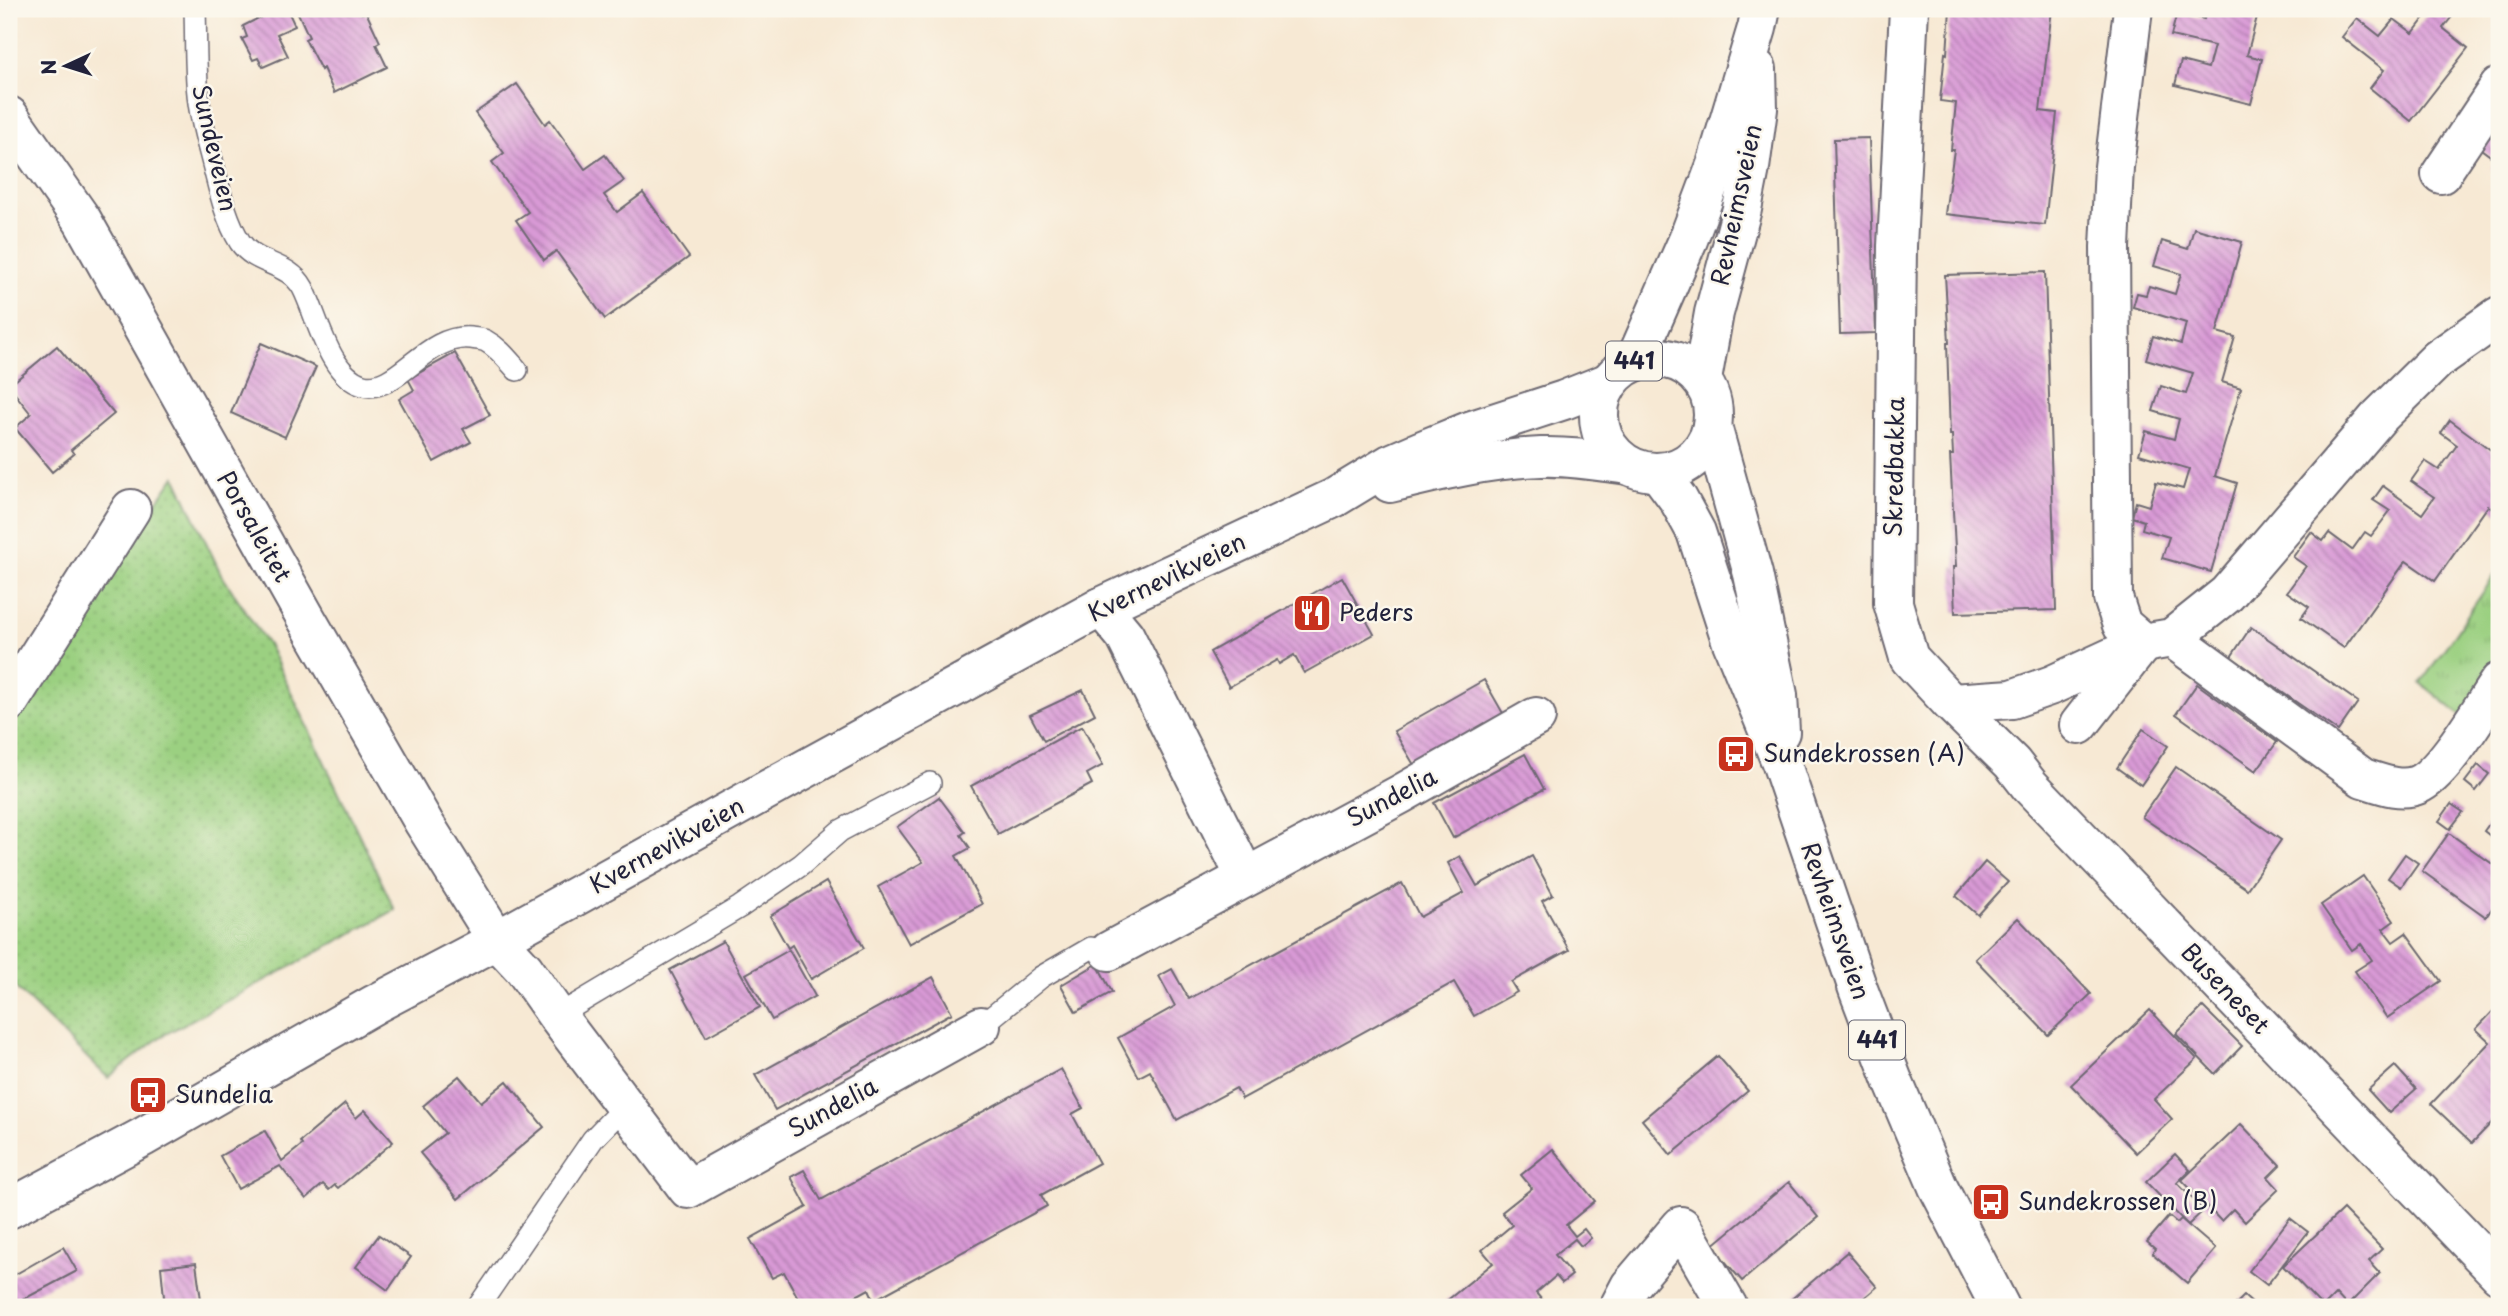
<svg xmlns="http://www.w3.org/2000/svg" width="2508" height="1316" viewBox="0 0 2508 1316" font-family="'Playpen Sans',sans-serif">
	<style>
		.grass { fill: url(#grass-dots); stroke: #5e795e; stroke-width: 2 }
		.park { fill: url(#park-tufts); stroke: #5e795e; stroke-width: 2 }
		.building { fill: url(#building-back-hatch) }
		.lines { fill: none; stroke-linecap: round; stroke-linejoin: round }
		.service-casing { stroke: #6d6871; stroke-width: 24 }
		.minor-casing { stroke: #6d6871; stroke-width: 42 }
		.secondary-casing { stroke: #6d6871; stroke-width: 42 }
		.primary-casing { stroke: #6d6871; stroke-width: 42 }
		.service { stroke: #fff; stroke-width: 21 }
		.minor { stroke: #fff; stroke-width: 38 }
		.secondary { stroke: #fff; stroke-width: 38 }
		.primary { stroke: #fff; stroke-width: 38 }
		.labels { text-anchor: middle; stroke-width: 5; stroke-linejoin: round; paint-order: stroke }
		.shield { fill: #fbf7ec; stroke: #636270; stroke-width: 2 }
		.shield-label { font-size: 23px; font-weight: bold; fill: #22223b }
		.street-label { font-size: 24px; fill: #22223b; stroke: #fbf7ec }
		.poi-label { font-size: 24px; fill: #22223b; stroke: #fbf7ec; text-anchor: start }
	</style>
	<defs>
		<pattern id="grass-dots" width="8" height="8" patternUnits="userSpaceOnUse" patternTransform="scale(1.75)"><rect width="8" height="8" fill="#9bd081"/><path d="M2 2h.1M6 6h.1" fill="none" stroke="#85b270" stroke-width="1.8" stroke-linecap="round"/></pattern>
		<pattern id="park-tufts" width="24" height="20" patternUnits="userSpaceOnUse" patternTransform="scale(1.75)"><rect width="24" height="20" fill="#9bd081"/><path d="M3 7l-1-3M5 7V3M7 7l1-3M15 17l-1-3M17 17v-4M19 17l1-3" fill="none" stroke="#85b270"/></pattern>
		<pattern id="building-back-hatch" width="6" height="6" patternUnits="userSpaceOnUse" patternTransform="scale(1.75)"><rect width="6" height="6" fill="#d99ad6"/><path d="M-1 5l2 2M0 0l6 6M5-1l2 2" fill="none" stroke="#b07daf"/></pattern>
	</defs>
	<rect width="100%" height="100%" fill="#fbf7ec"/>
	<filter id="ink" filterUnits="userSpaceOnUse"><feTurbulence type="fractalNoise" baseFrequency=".0143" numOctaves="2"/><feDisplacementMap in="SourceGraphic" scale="14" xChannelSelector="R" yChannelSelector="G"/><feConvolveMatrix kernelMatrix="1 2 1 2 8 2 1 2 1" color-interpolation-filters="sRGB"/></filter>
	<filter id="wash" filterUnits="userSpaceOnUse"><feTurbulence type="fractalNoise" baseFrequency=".00686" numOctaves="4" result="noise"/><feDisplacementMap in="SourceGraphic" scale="28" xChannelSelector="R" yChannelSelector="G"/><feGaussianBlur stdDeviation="1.57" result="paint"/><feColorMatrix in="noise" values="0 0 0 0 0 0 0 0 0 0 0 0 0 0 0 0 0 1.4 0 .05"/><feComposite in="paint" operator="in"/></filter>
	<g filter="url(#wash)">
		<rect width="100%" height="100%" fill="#f7e9d4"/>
		<path class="grass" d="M175,476L221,574L270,648L395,910L160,1037L108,1078L9,981V714Z"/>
		<path class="park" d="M2499,569V667L2464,718L2421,683Z"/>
		<g id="blocks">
			<g class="building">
				<path d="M257,9H287L295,26L277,34L288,56L263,67L258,58L253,60L242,39L247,37L243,26L261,17Z"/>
				<path d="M303,9H360L362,13L366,12L380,42L376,44L387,67L334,93L323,68L321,70L305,39L309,37L298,13L303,11Z"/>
				<path d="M1950,9H2052L2040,111L2057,113L2045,225L1945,214L1954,150H1951L1956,103L1940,101L1945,53L1947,54Z"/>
				<path d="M2207,9H2259L2247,55L2262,59L2251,104L2175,85L2181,61L2208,68L2214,46L2171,36L2177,12L2204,19Z"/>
				<path d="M2417,9H2458L2443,28L2468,48L2411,121L2370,88L2384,70L2342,37L2357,18L2380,36L2394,19L2413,33L2426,16Z"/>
				<path d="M517,84L545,124L550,120L585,169L605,155L624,181L604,195L617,212L643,193L689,257L605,319L556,251L544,260L516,220L528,212L492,162L504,153L475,113Z"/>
				<path d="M2487,134L2499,143V175L2491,168L2497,161L2477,146Z"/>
				<path d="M1869,138L1876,333L1840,334L1834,139Z"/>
				<path d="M2194,228L2242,242L2217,332L2235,337L2222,382L2241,388L2215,476L2237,483L2211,572L2162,558L2169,537L2142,529L2144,521L2132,517L2136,502L2149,506L2156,482L2183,489L2189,469L2139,454L2146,431L2174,439L2179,419L2153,411L2161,386L2186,394L2193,373L2146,359L2153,336L2181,344L2186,323L2133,307L2137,293L2146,295L2149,286L2175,294L2181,274L2154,266L2162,241L2188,249Z"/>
				<path d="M2045,272L2056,610L1955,613L1953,567H1956L1950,455H1953L1952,435H1950L1947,343H1949L1945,275Z"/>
				<path d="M261,343L316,367L285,437L231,413Z"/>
				<path d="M57,346L114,414L71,450L74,454L52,472L15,428L31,414L9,386Z"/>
				<path d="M455,353L490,415L463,429L471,442L434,462L399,399L414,390L408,379Z"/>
				<path d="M2450,420L2499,456V514L2488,506L2435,581L2406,561L2344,648L2301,618L2309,607L2287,592L2306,566L2293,557L2311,532L2323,541L2329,533L2352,550L2365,532L2371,536L2390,511L2373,500L2383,486L2422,514L2434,497L2411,481L2425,461L2439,470L2457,445L2441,433Z"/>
				<path d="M1342,577L1374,634L1304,673L1294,655L1279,664L1277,660L1229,687L1210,652Z"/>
				<path d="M2251,627L2358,702L2338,731L2231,657Z"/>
				<path d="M1484,680L1504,715L1414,765L1394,731Z"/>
				<path d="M2197,684L2277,742L2256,771L2176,714Z"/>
				<path d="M1083,690L1095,714L1044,741L1030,715Z"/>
				<path d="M1082,726L1103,765L1087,774L1092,784L998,834L971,786Z"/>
				<path d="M2143,729L2168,746L2141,785L2117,768Z"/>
				<path d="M1525,754L1544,789L1453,838L1434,803Z"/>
				<path d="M2478,765L2489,774L2476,791L2465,782Z"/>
				<path d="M2176,767L2281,840L2247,889L2142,817Z"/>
				<path d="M939,797L965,832L961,835L970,848L956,856L982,904L909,944L878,887L923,862L897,827Z"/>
				<path d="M2451,804L2463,812L2450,829L2439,821Z"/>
				<path d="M2499,810V843L2484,831Z"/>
				<path d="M2449,833L2494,865L2499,857V898L2486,917L2422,871Z"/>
				<path d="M2405,854L2418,863L2401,887L2388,878Z"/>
				<path d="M1460,856L1477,886L1532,856L1553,895L1542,901L1569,950L1511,982L1517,992L1474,1016L1454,982L1242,1099L1236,1088L1177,1120L1150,1071L1139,1077L1118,1038L1175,1006L1159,976L1172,969L1189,999L1402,883L1420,917L1464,893L1448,863Z"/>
				<path d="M1985,862L2008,882L1978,915L1956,896Z"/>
				<path d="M2363,876L2394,921L2383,929L2393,942L2406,933L2441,981L2387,1018L2355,971L2372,960L2361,944L2352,950L2321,905Z"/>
				<path d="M826,882L864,948L811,979L792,945L788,948L770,916Z"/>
				<path d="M2018,918L2091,994L2048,1035L1975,959Z"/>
				<path d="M723,941L760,1007L706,1037L670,970Z"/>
				<path d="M789,950L815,996L772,1020L746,974Z"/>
				<path d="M1097,964L1112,992L1076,1012L1061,985Z"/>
				<path d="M933,977L952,1013L775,1110L755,1075Z"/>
				<path d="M2499,1005V1115L2472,1143L2431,1104L2490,1042L2476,1029Z"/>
				<path d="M2203,1007L2242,1046L2215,1074L2176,1034Z"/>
				<path d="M2150,1010L2197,1059L2154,1099L2172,1119L2136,1153L2071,1085Z"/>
				<path d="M1718,1056L1748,1091L1671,1155L1642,1120Z"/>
				<path d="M2395,1066L2416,1089L2389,1113L2368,1090Z"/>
				<path d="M1061,1069L1083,1108L1072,1114L1099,1163L1041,1195L1047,1206L874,1300L869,1289L836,1307H803L784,1272L772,1278L750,1239L807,1207L791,1177L804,1170L821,1200Z"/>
				<path d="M459,1076L481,1102L507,1081L544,1127L458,1199L420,1153L445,1133L423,1106Z"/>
				<path d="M345,1104L356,1118L365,1110L393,1142L338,1188L335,1185L329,1190L323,1184L306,1199L280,1166L238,1189L220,1156L265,1131L282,1161L302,1145L300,1142Z"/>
				<path d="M2241,1124L2280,1165L2268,1177L2279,1189L2245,1222L2233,1209L2221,1221L2182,1180Z"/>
				<path d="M1553,1149L1595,1201L1566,1225L1575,1236L1584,1229L1591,1238L1581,1246L1575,1239L1555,1255L1572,1275L1562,1283L1556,1276L1536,1293L1548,1307H1439L1493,1263L1482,1250L1512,1225L1502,1212L1532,1188L1521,1175Z"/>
				<path d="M2175,1154L2190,1170L2177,1183L2204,1210L2188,1225L2146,1182Z"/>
				<path d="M1789,1182L1818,1217L1742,1281L1712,1246Z"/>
				<path d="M2343,1209L2382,1249L2369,1261L2380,1273L2347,1306L2336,1294L2323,1307L2283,1266Z"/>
				<path d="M2169,1216L2177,1223L2181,1219L2216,1249L2187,1283L2152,1253L2155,1249L2147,1242Z"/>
				<path d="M2290,1218L2308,1232L2267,1285L2249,1271Z"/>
				<path d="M379,1235L411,1257L388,1290L356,1267Z"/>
				<path d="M63,1247L77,1271L9,1307V1278Z"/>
				<path d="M1847,1252L1877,1287L1853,1307H1782Z"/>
				<path d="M196,1263L202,1307H165L161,1267Z"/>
				<path d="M2244,1296L2256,1307H2233Z"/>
			</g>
		</g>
	</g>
	<g filter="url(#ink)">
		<use href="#blocks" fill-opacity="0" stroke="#6d6871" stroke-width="2"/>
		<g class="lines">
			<g class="service-casing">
				<g id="service">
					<path d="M195,9C196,37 195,66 198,94C200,120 209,147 215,172C221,196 227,221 240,242C256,266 288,261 303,288C317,315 329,376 363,385C397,394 426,333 471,338C476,339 482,339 486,341C499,348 508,360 517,370"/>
					<path d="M557,1016L740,907L801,865L840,831L930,783"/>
					<path d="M981,1026L1041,977L1091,948L1109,951"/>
					<path d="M478,1307L593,1139L625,1106"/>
				</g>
			</g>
			<g class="minor-casing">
				<g id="minor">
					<path d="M1909,9L1897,246L1893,603L1909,658L1951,703L2012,699L2052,685L2143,643L2172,638L2227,594L2378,418L2438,359L2499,316"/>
					<path d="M9,116L82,220L307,620L424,823L497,940L524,969L557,1016L688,1189L981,1026"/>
					<path d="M2441,174L2499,87"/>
					<path d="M1101,607L1125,636L1245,876"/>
					<path d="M2172,638L2363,778C2379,783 2400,792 2417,785C2444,774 2481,708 2499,682"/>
					<path d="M9,702L131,509"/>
					<path d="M1951,703L2012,763L2030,786L2499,1274"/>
					<path d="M2079,725L2143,643L2122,625L2113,598L2110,247L2114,167L2133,9"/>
					<path d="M1109,951L1401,794L1536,717"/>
					<path d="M1619,1307L1630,1286L1681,1226L1728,1307"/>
				</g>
			</g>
			<g class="secondary-casing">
				<g id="secondary">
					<path d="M1390,483C1438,471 1490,459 1541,457C1570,456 1599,461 1628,465"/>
					<path d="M9,1209L143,1137L375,1004L497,940L796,774L1101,607L1334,498L1390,464L1420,451L1469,431L1564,400L1607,383"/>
				</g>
			</g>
			<g class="primary-casing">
				<g id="primary">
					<circle cx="1656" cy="415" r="57"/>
					<path d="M1635,361L1688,240L1716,165L1757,28L1761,9"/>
					<path d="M1702,380L1714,313L1742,209L1750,168L1758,109L1757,69"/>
					<path d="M1712,426L1753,574L1778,695L1780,732"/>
					<path d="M1658,472L1678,499L1696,532L1731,640L1781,762L1858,989L1893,1081L1938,1187L2000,1307"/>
				</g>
			</g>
			<use href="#service" class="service"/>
			<use href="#minor" class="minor"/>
			<use href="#secondary" class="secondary"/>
			<use href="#primary" class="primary"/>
		</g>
	</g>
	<defs>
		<g id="restaurant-square" transform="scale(2.0125)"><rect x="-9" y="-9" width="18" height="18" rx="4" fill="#c8321e" stroke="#fbf7ec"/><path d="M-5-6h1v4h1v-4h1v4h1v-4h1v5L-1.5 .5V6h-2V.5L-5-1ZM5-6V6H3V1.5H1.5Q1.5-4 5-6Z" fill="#fff"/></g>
		<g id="bus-square" transform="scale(2.0125)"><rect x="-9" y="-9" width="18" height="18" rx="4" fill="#c8321e" stroke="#fbf7ec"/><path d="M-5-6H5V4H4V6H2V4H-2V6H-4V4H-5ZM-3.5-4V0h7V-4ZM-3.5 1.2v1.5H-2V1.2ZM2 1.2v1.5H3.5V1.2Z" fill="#fff"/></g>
	</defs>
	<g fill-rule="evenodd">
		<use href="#restaurant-square" x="1312" y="613"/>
		<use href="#bus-square" x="1736" y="754"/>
		<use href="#bus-square" x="148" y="1095"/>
		<use href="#bus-square" x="1991" y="1202"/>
	</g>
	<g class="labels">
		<g class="shield">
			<rect x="1606" y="341.5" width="56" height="39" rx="5"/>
			<rect x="1849" y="1020.5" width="56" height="39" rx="5"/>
		</g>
		<g class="shield-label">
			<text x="1634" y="369">441</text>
			<text x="1877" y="1048">441</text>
		</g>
		<g class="street-label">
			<text transform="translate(214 148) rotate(77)" y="8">Sundeveien</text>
			<text transform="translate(1737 205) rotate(-78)" y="8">Revheimsveien</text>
			<text transform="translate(1895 467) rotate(-89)" y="8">Skredbakka</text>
			<text transform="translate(254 527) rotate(60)" y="8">Porsaleitet</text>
			<text transform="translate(1167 578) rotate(-26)" y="8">Kvernevikveien</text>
			<text transform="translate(1392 798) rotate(-28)" y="8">Sundelia</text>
			<text transform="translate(667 846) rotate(-29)" y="8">Kvernevikveien</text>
			<text transform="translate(1835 921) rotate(71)" y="8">Revheimsveien</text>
			<text transform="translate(2225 989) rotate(46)" y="8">Buseneset</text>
			<text transform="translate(833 1108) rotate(-29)" y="8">Sundelia</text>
		</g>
		<g class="poi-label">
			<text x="1339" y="621">Peders</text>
			<text x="1763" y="762">Sundekrossen (A)</text>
			<text x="175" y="1103">Sundelia</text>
			<text x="2018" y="1210">Sundekrossen (B)</text>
		</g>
	</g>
	<rect width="2508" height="1316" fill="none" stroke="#fbf7ec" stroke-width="35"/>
	<g transform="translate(66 66) rotate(266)" stroke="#fbf7ec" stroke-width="5" paint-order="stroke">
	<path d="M0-5L12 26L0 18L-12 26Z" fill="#22223b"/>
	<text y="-10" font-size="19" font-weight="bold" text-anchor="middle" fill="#22223b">N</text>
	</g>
</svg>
